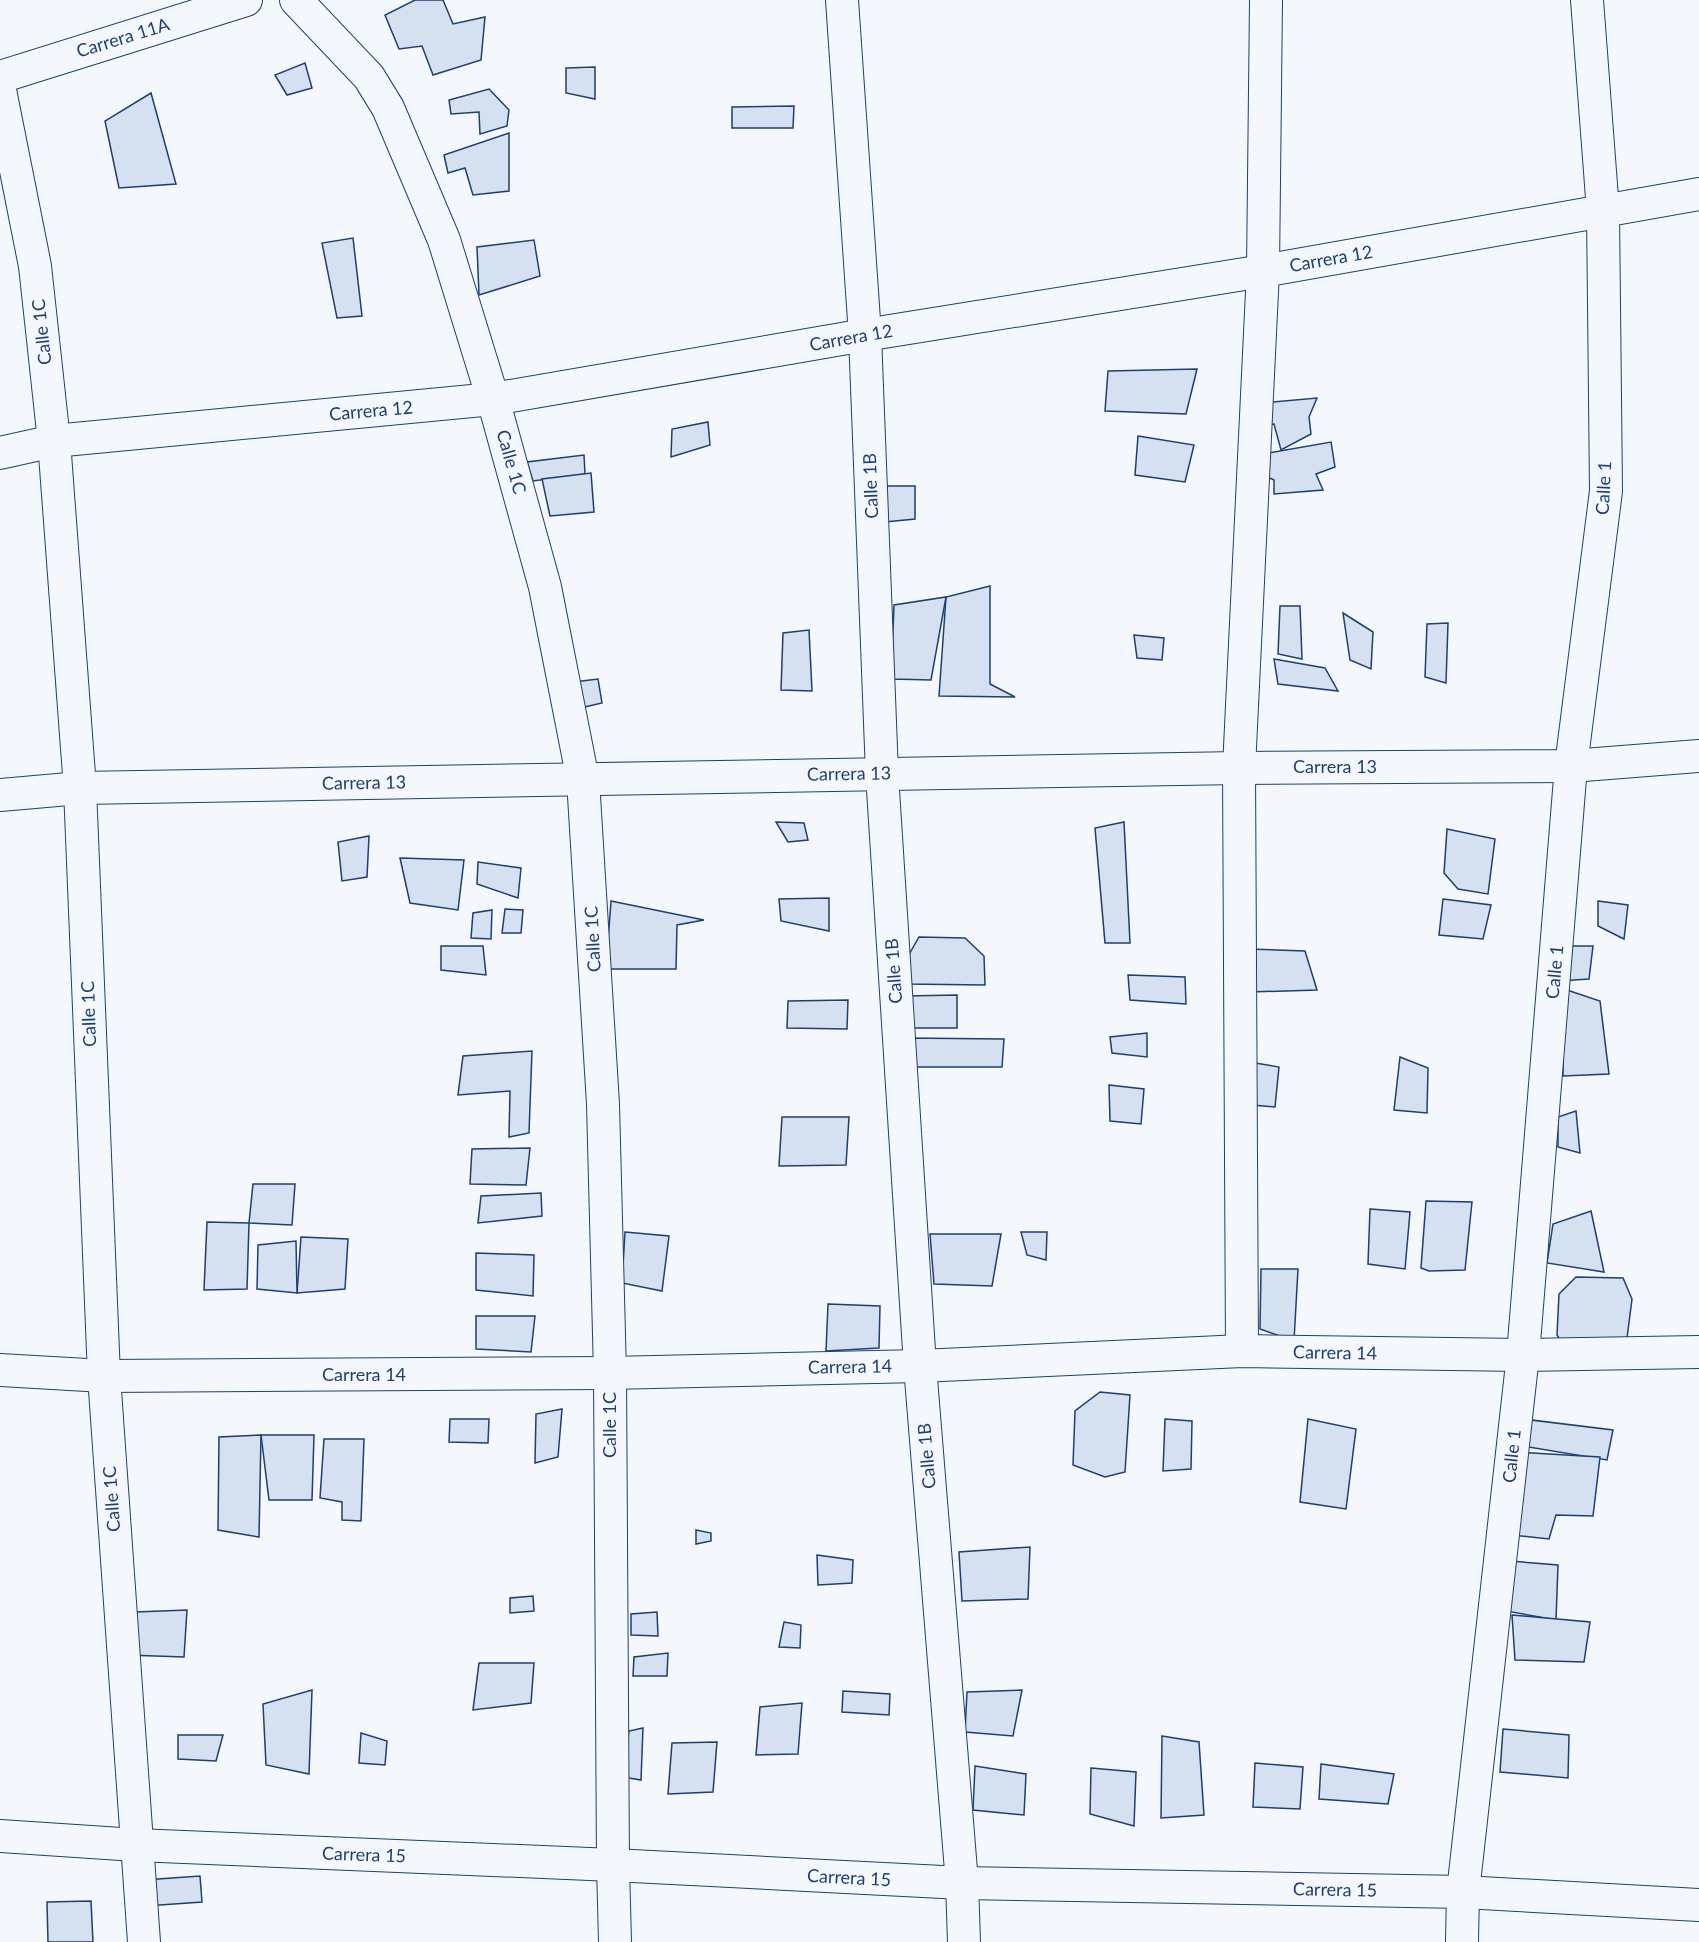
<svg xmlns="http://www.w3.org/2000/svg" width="1699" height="1942" viewBox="0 0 1699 1942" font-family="Lato,sans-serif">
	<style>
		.building { fill: #d5e0f0; stroke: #1d3f73; stroke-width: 1.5 }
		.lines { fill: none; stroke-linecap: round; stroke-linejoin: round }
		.minor-casing { stroke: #1d3f73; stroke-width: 34 }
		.minor { stroke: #f4f7fb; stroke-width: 32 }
		.labels { text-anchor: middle; stroke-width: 4.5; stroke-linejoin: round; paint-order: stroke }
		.street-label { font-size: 18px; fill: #1d3f73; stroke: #f4f7fb }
	</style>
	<rect width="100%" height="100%" fill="#f4f7fb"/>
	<g class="building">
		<path d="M415,0H443L453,24L485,17L481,60L433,75L422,46L399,49L385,15Z"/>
		<path d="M305,63L312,88L287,95L275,75Z"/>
		<path d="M595,67V99L566,93V68Z"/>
		<path d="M489,89L509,110L507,126L480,134L479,112L451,114L449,100Z"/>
		<path d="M151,93L176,184L119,188L105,121Z"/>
		<path d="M794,106L793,128H732V107Z"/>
		<path d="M509,133V191L473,195L465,168L448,173L444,155Z"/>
		<path d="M353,238L362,316L337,318L322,243Z"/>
		<path d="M534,240L540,276L479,295L477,247Z"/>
		<path d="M1197,369L1186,414L1105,411L1108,371Z"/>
		<path d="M1317,398L1309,417L1311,434L1281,450L1274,424L1262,425L1261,403Z"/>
		<path d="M708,422L710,445L671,457L672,429Z"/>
		<path d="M1138,436L1194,445L1185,482L1135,475Z"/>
		<path d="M1331,442L1335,467L1316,474L1323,490L1274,494V480L1263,475V454Z"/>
		<path d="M584,455L585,474L533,481L527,462Z"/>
		<path d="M591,473L594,512L550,516L542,479Z"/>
		<path d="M874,486H915V519L875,523Z"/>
		<path d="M990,586V684L1015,697L939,696L946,597Z"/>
		<path d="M946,597L931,680L891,679L894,605Z"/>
		<path d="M1280,606H1300L1302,659L1278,654Z"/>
		<path d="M1343,613L1373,632L1371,669L1350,660Z"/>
		<path d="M1448,623L1446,683L1425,677L1427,624Z"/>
		<path d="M809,630L812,691L781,690L783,633Z"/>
		<path d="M1134,635L1164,638L1162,660L1137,658Z"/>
		<path d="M1274,659L1325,668L1338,691L1278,684Z"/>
		<path d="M598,679L602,703L576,709L574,682Z"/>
		<path d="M776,822L804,823L808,840L788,842Z"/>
		<path d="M1124,822L1130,943H1105L1095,828Z"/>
		<path d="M1447,829L1495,839L1488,894L1458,889L1444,873Z"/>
		<path d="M369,836L367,877L342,881L338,842Z"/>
		<path d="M400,858L464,860L458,910L410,903Z"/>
		<path d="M478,862L521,868L518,898L477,884Z"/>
		<path d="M829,898V931L781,921L779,899Z"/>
		<path d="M1443,899L1491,905L1483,939L1439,935Z"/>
		<path d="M611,901L704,920L677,925L676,969H606Z"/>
		<path d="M1598,901L1628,905L1624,939L1598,926Z"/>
		<path d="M505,909L523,910L521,933H502Z"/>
		<path d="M492,910L491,939L471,938L473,913Z"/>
		<path d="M919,937L965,938L984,956L985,985L906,984L907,958Z"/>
		<path d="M441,946H483L486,975L441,970Z"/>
		<path d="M1561,946H1593L1589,979L1559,981Z"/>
		<path d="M1247,949L1305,951L1317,990L1249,992Z"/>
		<path d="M1128,975L1185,977L1186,1004L1130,1000Z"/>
		<path d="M1564,989L1600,1001L1609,1074L1563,1076Z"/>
		<path d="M957,995V1028H906L905,996Z"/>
		<path d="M848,1000L847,1029L787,1028L788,1001Z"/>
		<path d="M1147,1033V1057L1112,1053L1110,1037Z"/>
		<path d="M905,1038L1004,1039L1002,1067H904Z"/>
		<path d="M532,1051L529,1133L509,1137L510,1091L458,1095L463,1056Z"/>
		<path d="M1400,1057L1428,1068L1427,1113L1394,1110Z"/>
		<path d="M1249,1062L1279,1067L1275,1107L1252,1105Z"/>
		<path d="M1109,1085L1144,1089L1141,1124L1110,1121Z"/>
		<path d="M1576,1111L1580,1153L1558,1147V1117Z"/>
		<path d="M782,1117H849L846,1165L779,1166Z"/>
		<path d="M530,1148L526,1185L470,1184L472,1149Z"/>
		<path d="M253,1184H295L292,1225L249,1223Z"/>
		<path d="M541,1193L542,1216L478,1223L481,1196Z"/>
		<path d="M1426,1201L1472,1202L1465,1270L1429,1271L1421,1268Z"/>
		<path d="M1370,1209L1410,1212L1405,1269L1368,1264Z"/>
		<path d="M1591,1211L1604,1272L1547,1263L1553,1224Z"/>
		<path d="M207,1222L249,1223L247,1289L204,1290Z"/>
		<path d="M625,1232L669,1236L662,1291L622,1283Z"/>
		<path d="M1021,1232H1047L1046,1260L1027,1255Z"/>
		<path d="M930,1234H1001L992,1286L934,1284Z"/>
		<path d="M301,1237L348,1239L345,1289L297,1293Z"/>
		<path d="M296,1241L297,1293L257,1289L258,1245Z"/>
		<path d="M476,1253L534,1255L533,1296L476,1290Z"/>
		<path d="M1261,1269H1298L1294,1341L1260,1329Z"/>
		<path d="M1576,1277L1623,1278L1632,1299L1626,1346L1560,1340L1557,1335L1559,1294Z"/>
		<path d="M828,1304L880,1306L879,1348L826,1351Z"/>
		<path d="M476,1316H535L531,1352L476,1349Z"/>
		<path d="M1100,1392L1130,1395L1125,1472L1105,1477L1073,1465L1075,1411Z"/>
		<path d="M562,1409L558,1457L535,1463L536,1414Z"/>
		<path d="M450,1419H489L488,1443L449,1442Z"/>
		<path d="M1165,1419L1192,1421L1191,1469L1163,1471Z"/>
		<path d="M1308,1419L1356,1429L1346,1509L1300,1502Z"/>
		<path d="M1523,1419L1613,1430L1607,1460L1522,1446Z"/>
		<path d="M261,1435L259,1537L218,1530L219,1437Z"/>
		<path d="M261,1435H314L312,1500H269Z"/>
		<path d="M324,1439H364L361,1521L342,1520V1502L320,1498Z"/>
		<path d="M1516,1452L1600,1457L1593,1516L1556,1515L1549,1539L1511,1535Z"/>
		<path d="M696,1530L711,1533V1541L696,1544Z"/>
		<path d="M1030,1547L1028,1599L962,1601L959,1552Z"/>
		<path d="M817,1555L853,1560L852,1583L818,1585Z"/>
		<path d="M1510,1561L1558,1565L1556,1620L1506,1611Z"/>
		<path d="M533,1596L534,1611L510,1613V1598Z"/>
		<path d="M187,1610L184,1657L127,1655L135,1612Z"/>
		<path d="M657,1612L658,1636L631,1635V1614Z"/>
		<path d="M1512,1615L1590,1622L1584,1662L1515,1660Z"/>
		<path d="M784,1622L801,1625L800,1648L779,1647Z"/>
		<path d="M668,1653L667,1676H633L634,1657Z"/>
		<path d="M479,1663H534L531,1703L473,1710Z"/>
		<path d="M312,1690L309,1774L266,1765L263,1704Z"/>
		<path d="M1022,1690L1013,1736L965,1732L967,1692Z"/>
		<path d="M843,1691L890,1694L889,1715L842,1712Z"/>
		<path d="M802,1703L798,1754L756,1755L760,1707Z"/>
		<path d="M643,1728L641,1780L623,1777L629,1731Z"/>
		<path d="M1503,1729L1569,1735L1568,1778L1500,1772Z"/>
		<path d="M361,1733L387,1741L385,1765L359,1763Z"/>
		<path d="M178,1735H223L216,1761L178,1759Z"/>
		<path d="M1162,1736L1199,1742L1204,1815L1161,1818Z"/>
		<path d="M717,1742L713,1792L668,1794L672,1743Z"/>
		<path d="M1255,1763L1303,1767L1300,1809L1253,1807Z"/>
		<path d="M1321,1764L1394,1774L1388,1804L1319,1799Z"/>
		<path d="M975,1766L1026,1774L1024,1815L973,1810Z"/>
		<path d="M1091,1768L1136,1772L1134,1826L1090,1814Z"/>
		<path d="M200,1876L202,1902L146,1906L144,1880Z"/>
		<path d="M91,1901L93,1942H48L47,1902Z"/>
	</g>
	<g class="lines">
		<g class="minor-casing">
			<g id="minor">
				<path d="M296,0L369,77L388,108L444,240L493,399L545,587L583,780L603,1104L610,1373L613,1865L615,1942"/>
				<path d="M842,0L865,335L882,774L920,1366L962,1883L964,1942"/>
				<path d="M0,77L246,0"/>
				<path d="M0,90L35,266L54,441L80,788L104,1376L144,1942"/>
				<path d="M0,453L54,441L493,399L865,335L1263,271L1699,194"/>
				<path d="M0,795L80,788L1239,768L1571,766L1699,756"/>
				<path d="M1242,1351L1239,768L1263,271L1266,0"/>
				<path d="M0,1370L104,1376L610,1373L920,1366L1242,1351L1523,1355L1699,1352"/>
				<path d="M0,1836L136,1845L613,1865L962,1883L1463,1892L1699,1905"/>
				<path d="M1462,1942L1463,1892L1523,1355L1571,766L1606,491L1603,211L1587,0"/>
			</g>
		</g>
		<use href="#minor" class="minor"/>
	</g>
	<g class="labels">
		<g class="street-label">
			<text transform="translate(123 38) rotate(-17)" y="6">Carrera 11A</text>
			<text transform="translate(1331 259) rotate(-10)" y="6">Carrera 12</text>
			<text transform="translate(42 332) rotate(-96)" y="6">Calle 1C</text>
			<text transform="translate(851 338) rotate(-10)" y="6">Carrera 12</text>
			<text transform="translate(371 411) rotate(-5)" y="6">Carrera 12</text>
			<text transform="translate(511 462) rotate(74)" y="6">Calle 1C</text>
			<text transform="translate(871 486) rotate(-92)" y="6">Calle 1B</text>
			<text transform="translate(1604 488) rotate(-87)" y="6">Calle 1</text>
			<text x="1335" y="773">Carrera 13</text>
			<text transform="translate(849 774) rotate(-1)" y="6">Carrera 13</text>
			<text transform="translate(364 783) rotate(-1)" y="6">Carrera 13</text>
			<text transform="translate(593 939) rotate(-93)" y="6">Calle 1C</text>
			<text transform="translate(894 971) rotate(-94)" y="6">Calle 1B</text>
			<text transform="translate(1555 972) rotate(-85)" y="6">Calle 1</text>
			<text transform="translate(89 1014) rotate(-92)" y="6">Calle 1C</text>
			<text transform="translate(1335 1353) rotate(1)" y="6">Carrera 14</text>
			<text transform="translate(850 1367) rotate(-1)" y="6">Carrera 14</text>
			<text x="364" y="1381">Carrera 14</text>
			<text transform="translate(610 1425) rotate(-90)" y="6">Calle 1C</text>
			<text transform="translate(927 1456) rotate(-95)" y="6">Calle 1B</text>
			<text transform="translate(1512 1456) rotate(-84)" y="6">Calle 1</text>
			<text transform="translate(112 1499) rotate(-94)" y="6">Calle 1C</text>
			<text transform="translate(364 1855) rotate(2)" y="6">Carrera 15</text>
			<text transform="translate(849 1878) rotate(3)" y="6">Carrera 15</text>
			<text transform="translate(1335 1890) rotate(1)" y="6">Carrera 15</text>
		</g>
	</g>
</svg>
